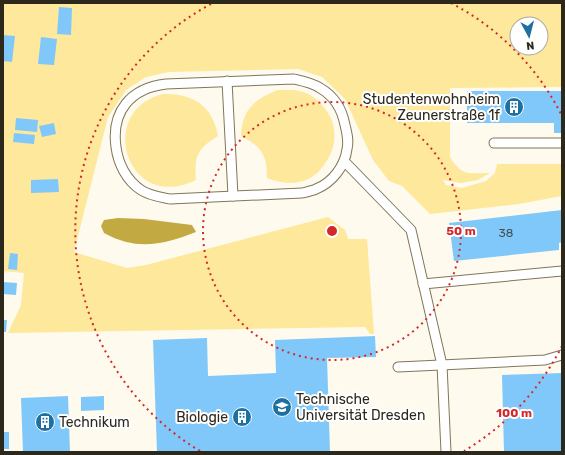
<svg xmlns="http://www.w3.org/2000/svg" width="565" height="455" viewBox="0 0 565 455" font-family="Rubik,sans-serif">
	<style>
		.green { fill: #fde89b; fill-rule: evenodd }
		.water { fill: #c2a941 }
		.building { fill: #80c8f9 }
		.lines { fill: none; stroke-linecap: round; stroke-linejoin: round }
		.lane-casing { stroke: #7f7759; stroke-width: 11 }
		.lane { stroke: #fff; stroke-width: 9 }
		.ring { fill: none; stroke: #d62828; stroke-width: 2; stroke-dasharray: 2 4 }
		.labels { text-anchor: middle; stroke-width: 4; stroke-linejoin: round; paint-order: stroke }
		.number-label { font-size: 12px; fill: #415053 }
		.poi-label { font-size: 14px; fill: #2c281c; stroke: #fff; text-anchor: end }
		.centre { fill: #d62828; stroke: #fff; stroke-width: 2 }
		.ring-label { font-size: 12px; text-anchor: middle; font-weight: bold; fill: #d62828; stroke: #fff; stroke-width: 4; stroke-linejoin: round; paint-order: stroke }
	</style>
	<rect width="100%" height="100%" fill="#fefaed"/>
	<g class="green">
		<path d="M3,3H562V87L450,88V157C462,177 469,173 490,173L478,180L461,183L443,180L446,185L462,188L486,181L495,173L497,164H562V196L519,204L430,214L402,186L389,181L373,160L345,99L322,77L298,69L169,72L146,77L126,90L108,117L74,252L127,268L146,265L328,217L345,230L348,239H367L374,334H370L365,327L8,333L21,305L24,273L3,271ZM517,24H541V48H517Z"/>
		<path d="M278,90C287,90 297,89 306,93C311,95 317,99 321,104C337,120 339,143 326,162C321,170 314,177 306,180C293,185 279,183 267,178C267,155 262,147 241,136C242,109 255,99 278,90Z"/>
		<path d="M163,94C193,93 213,106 218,136C197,149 194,156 196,180C127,214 95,111 163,94Z"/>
	</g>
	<path class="water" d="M118,218L144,219L192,225L196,232C163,245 137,251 104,233L101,226L104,220Z"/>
	<g class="building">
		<path d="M59,7L72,8L71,35L57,34Z"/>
		<path d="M3,35L15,36L12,62L3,61Z"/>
		<path d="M41,37L57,39L54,65L38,64Z"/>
		<path d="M467,91H562V133H554V123H467Z"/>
		<path d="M16,118L38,120L37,132L15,130Z"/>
		<path d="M54,123L56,134L42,137L39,126Z"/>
		<path d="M14,133L35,135L34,144L13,142Z"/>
		<path d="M58,179L59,192L31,193V180Z"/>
		<path d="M562,210V242L559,243V250L454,261L449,223Z"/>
		<path d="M10,253L18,254L17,270L8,269Z"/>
		<path d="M3,282L17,283L16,295L3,294Z"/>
		<path d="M3,320H7L6,332H3Z"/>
		<path d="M375,336L376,357L327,358L330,452H157L153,340L207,338L208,376L276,373L275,340Z"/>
		<path d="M562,373V452H504L502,375Z"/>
		<path d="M68,396L70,452H23L21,398Z"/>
		<path d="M104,396V410L81,411V397Z"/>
		<rect x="3" y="432" width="6" height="17"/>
	</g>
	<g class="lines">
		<g class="lane-casing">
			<g id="lane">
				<path d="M294,79C303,81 313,83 320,88C334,96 342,109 345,125C347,133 349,141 347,149C345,166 332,183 316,189C312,191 306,192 302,193L170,199C161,197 150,196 141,190C126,180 118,163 116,147C111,111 131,88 166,84Z"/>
				<path d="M227,81L233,196"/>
				<path d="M494,143H562"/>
				<path d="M344,161L411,230L442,365L446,452"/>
				<path d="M423,284L562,271"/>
				<path d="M398,367L545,360L562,355"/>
			</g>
		</g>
		<use href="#lane" class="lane"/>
	</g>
	<g class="ring">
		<circle cx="332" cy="231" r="129"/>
		<path d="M562 346A257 257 0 0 1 464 451M200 451A257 257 0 0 1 213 3M451 3A257 257 0 0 1 562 116"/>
	</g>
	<defs>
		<g id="building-disc" transform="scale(1)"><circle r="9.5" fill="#1d71a2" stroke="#fff"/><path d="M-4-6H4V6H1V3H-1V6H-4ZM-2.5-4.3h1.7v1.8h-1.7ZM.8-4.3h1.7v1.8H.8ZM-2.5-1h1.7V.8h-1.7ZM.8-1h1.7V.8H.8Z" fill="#fff"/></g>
		<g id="university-disc" transform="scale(1)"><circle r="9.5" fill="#1d71a2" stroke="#fff"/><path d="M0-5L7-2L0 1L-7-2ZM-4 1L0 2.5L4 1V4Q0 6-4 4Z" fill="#fff"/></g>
	</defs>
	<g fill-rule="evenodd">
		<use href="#building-disc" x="514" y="107"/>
		<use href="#university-disc" x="282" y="407"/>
		<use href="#building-disc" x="242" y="417"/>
		<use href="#building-disc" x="45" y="422"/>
	</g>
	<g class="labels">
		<g class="number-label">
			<text x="506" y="237">38</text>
		</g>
		<g class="poi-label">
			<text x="500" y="104">Studentenwohnheim<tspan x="500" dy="16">Zeunerstraße 1f</tspan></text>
			<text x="296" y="404" text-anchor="start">Technische<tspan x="296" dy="16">Universität Dresden</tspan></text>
			<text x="228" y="422">Biologie</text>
			<text x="59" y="427" text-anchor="start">Technikum</text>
		</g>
	</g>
	<circle cx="332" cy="231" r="6" class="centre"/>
	<g class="ring-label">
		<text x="461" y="235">50 m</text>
		<text x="514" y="417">100 m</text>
	</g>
	<rect width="565" height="455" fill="none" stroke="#2c281c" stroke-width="8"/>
	<g transform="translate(529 36) rotate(173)"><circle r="19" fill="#ffffff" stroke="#aba9a4"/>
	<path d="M0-3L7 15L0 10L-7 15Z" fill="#1d71a2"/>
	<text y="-6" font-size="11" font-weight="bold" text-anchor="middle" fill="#2c281c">N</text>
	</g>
</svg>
